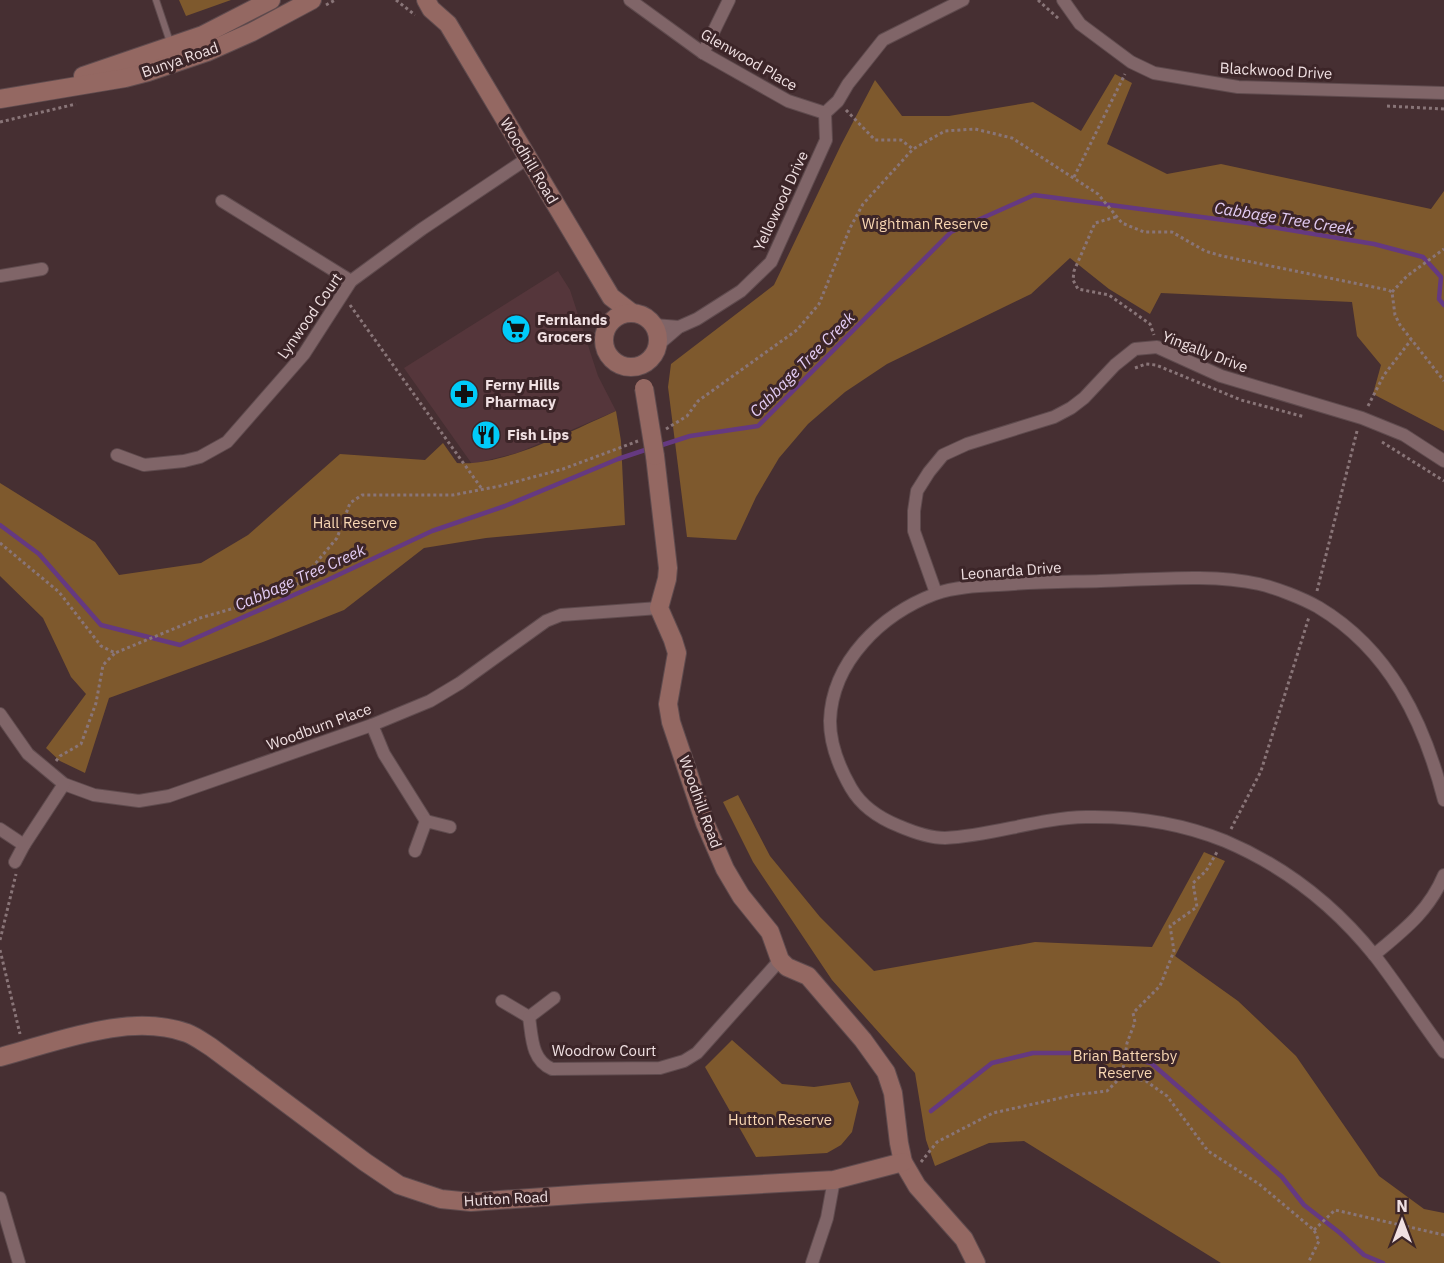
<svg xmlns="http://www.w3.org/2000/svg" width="1444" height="1263" viewBox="0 0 1444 1263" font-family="'IBM Plex Sans',sans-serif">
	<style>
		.built { fill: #55363b }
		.green { fill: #7e592d }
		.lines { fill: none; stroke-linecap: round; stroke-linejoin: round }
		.stream { stroke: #653981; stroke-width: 4.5 }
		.lane-casing { stroke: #5f4b4e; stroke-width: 8 }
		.street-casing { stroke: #5f4b4e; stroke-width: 14 }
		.secondary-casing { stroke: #5f4b4e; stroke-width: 20 }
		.path { stroke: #897578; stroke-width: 3; stroke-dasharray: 3 3; stroke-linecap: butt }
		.lane { stroke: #806568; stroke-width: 6 }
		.street { stroke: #806568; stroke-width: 12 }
		.secondary { stroke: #946862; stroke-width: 18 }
		.secondary-bridge-casing { stroke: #5f4b4e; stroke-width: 20; stroke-linecap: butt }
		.secondary-bridge { stroke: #946862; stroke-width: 18 }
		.labels { text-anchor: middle; stroke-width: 6; stroke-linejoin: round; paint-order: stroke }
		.street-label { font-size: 15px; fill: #f0e0e2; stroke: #3c2528 }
		.park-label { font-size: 15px; fill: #f9d7b3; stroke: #3c2528 }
		.poi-label { font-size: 15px; font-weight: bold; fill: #f0e0e2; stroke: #3c2528; text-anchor: start }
		.water-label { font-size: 16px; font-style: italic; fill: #e4cdf5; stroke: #3c2528 }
	</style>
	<rect width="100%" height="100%" fill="#462f32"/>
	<path class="built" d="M558,271L570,290L598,376L616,411L517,453L472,464L404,368Z"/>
	<g class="green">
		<path d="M179,0H231L186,16Z"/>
		<path d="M1115,74L1132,83L1107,144L1167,174L1221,164L1431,209L1444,191V431L1373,394L1381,365L1357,336L1352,302L1161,293L1150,314L1109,289L1070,258L1031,294L887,364L845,392L808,424L779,458L756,497L736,540L687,537L668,387L671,364L774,285L841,145L875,80L902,116H949L1033,102L1081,131Z"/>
		<path d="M616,411L621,441L625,525L486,538L424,548L344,610L263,642L109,698L85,773L60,761L46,748L86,694L71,677L43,618L0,576V483L95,542L119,575L201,563L248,535L340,454L425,460L443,443L457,463C503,467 573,430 616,411Z"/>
		<path d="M738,795L770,856L820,917L874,971L1035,942L1152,947L1204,852L1225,861L1175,956L1238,1001L1296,1056L1379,1176L1424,1209L1444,1213V1263H1221L1024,1141L989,1143L935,1166L926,1140L915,1073L832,980L753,862L723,802Z"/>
		<path d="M732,1040L782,1084L814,1087L850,1082L859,1102L852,1132L841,1145L827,1153L756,1157L705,1067Z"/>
	</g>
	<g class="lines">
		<g class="stream">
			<path d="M659,446L690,436L758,426L951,232L1034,195L1247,223L1374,244L1423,257L1441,277L1439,299L1444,305"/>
			<path d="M0,525L39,554L101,625L180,645L321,583L432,531L505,506L618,459L648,449"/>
			<path d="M931,1111L992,1063L1033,1053H1107L1151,1063L1282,1177L1304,1205L1340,1233L1364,1255L1383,1263"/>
		</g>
		<g class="lane-casing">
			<path id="lane" d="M156,0L171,45"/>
		</g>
		<g class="street-casing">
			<g id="street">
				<path d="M630,0L703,53L788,101L825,113L838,101L848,84L883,40L963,0"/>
				<path d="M1063,0L1080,24L1131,62L1154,73L1238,87L1444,93"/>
				<path d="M703,53L729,0"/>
				<path d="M222,201L351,281"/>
				<path d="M0,276L42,269"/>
				<path d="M654,325L679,327"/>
				<path d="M658,345L679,327L697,319L741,291L771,262L826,140L825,113"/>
				<path d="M117,455L144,465L184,461L200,457L227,442L304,354L351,281L422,229L528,158"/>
				<path d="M936,593L914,531V511L917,491L929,472L943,455L967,444L1054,417L1071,408L1084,398L1115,365L1135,349L1157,347L1221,376L1362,418L1404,435L1444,461"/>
				<path d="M0,714L28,754L64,784L94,795L139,801L169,796L372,725L430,701L460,683L546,621L561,615L659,608"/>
				<path d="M372,725L384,754L426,821"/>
				<path d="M1444,800C1424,722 1390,650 1318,607C1302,598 1276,588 1259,584C1211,573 1149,580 1101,581C1066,582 1032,582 998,585C977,586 955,587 935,594C882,614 832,661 830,721C830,745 839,767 851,788C862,807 879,818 899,826C913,832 929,838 945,838C992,836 1038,818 1086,817C1133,816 1181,823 1225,841C1284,866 1335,906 1375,956C1399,987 1420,1020 1444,1052"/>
				<path d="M0,829L24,845L15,862"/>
				<path d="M24,845L64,784"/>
				<path d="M415,851L426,821L450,827"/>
				<path d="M1374,955C1404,930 1429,911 1444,875"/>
				<path d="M502,1001L529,1017L554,998"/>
				<path d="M529,1017C532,1036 531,1060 552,1069L660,1068L684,1061L697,1053L780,960"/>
				<path d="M0,1198L19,1263"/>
				<path d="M812,1263L827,1218L834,1180"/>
			</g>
		</g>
		<g class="secondary-casing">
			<g id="secondary">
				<path d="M426,0L431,9L448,24L611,297L632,313"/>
				<path d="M83,76L203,35L271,0"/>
				<path d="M0,99L125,78L148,72L207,52L252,32L312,0"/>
				<circle cx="631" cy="340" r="27"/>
				<path d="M655,456L668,568L667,579L659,608L673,640L677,653L668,704L671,722L705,823L725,869L741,896L770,932L780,960L787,967L808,976L863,1040L886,1072L893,1093L899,1143L903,1162L917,1186L964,1239L976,1263"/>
				<path d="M0,1057C57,1042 129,1012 187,1033C195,1036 203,1042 211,1047L365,1162L399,1185L441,1199L471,1202L587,1194L834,1180L903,1162"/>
			</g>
		</g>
		<g class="path">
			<path d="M396,0L415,15"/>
			<path d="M1038,0L1059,19"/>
			<path d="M326,5L335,0"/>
			<path d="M1387,106L1444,109"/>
			<path d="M846,110L875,140H901L913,149"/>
			<path d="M0,122L76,104"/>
			<path d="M1074,177L1125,74"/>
			<path d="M1116,217L1095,223L1074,271L1073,280L1078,289L1109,295L1150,324L1154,335"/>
			<path d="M1392,292L1407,276L1444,249"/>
			<path d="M350,305L482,489"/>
			<path d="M1135,368L1146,364L1156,365L1241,400L1305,417"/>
			<path d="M1368,406L1384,375L1411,340"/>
			<path d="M666,429L687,416L698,401L797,330L819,304L850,228L863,204L913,149L945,131L975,129L1012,138L1098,194L1122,223L1144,232H1172L1205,251L1222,256L1388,290L1392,292L1395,315L1400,325L1444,381"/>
			<path d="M1382,442L1444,481"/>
			<path d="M0,543L59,592L101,646L115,653L200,618L266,599L299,583L337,538L350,503L362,495H453L500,486L563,469L638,441"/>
			<path d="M1317,591L1357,431"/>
			<path d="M56,761L60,756L81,744L96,703L103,665L115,653"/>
			<path d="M1231,829L1261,771L1309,617"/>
			<path d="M0,940L16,874"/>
			<path d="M0,950L20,1034"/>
			<path d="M1122,1076L1146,1081L1167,1096L1208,1151L1259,1184L1314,1230L1319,1241L1308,1263"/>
			<path d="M921,1162L937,1142L993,1113L1074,1095L1107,1091L1122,1076L1127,1043L1135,1022L1133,1013L1160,986L1174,951L1170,926L1197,907L1193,883L1206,871L1217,852"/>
			<path d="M1314,1230L1335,1210L1444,1235"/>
		</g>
		<use href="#lane" class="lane"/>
		<use href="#street" class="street"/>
		<use href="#secondary" class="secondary"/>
		<g class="secondary-bridge-casing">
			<path id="secondary-bridge" d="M644,388L655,456"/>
		</g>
		<use href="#secondary-bridge" class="secondary-bridge"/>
	</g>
	<defs>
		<g id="supermarket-disc" transform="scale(1.5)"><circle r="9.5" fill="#00cbf9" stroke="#3c2528"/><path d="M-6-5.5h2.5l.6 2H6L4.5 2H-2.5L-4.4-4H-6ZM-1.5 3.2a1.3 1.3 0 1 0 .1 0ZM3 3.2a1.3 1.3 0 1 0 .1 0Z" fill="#111"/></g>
		<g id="pharmacy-disc" transform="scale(1.5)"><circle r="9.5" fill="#00cbf9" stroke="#3c2528"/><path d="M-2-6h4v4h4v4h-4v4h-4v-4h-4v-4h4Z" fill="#111"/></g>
		<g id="restaurant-disc" transform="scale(1.5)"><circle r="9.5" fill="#00cbf9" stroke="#3c2528"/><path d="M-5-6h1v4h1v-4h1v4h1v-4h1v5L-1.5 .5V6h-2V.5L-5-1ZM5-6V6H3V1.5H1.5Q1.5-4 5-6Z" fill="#111"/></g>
	</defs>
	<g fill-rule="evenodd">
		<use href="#supermarket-disc" x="516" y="329"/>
		<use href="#pharmacy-disc" x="464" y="394"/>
		<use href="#restaurant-disc" x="486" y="435"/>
	</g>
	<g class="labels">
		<g class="street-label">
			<text transform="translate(180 60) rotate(-19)" y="5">Bunya Road</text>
			<text transform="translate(749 60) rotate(30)" y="5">Glenwood Place</text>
			<text transform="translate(1276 71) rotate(3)" y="5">Blackwood Drive</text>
			<text transform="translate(529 161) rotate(59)" y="5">Woodhill Road</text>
			<text transform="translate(781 201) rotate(-65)" y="5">Yellowood Drive</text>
			<text transform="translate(310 316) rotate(-55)" y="5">Lynwood Court</text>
			<text transform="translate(1205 352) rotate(21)" y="5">Yingally Drive</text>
			<text transform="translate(1011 571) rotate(-4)" y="5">Leonarda Drive</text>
			<text transform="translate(319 727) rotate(-20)" y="5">Woodburn Place</text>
			<text transform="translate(700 802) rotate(70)" y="5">Woodhill Road</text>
			<text x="604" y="1056">Woodrow Court</text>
			<text transform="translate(506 1199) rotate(-3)" y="5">Hutton Road</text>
		</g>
		<g class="park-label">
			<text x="925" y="229">Wightman Reserve</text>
			<text x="355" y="528">Hall Reserve</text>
			<text x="1125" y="1061">Brian Battersby<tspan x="1125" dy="17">Reserve</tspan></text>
			<text x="780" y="1125">Hutton Reserve</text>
		</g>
		<g class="poi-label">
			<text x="537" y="325">Fernlands<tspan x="537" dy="17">Grocers</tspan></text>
			<text x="485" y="390">Ferny Hills<tspan x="485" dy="17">Pharmacy</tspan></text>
			<text x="507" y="440">Fish Lips</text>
		</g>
		<g class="water-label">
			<text transform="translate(1284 218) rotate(9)" y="6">Cabbage Tree Creek</text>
			<text transform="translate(802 364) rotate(-45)" y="6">Cabbage Tree Creek</text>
			<text transform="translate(300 577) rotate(-24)" y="6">Cabbage Tree Creek</text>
		</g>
	</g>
	<g transform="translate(1402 1221)" stroke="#3c2528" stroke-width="4.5" paint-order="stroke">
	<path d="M0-4.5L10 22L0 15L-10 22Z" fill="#f0e0e2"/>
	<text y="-9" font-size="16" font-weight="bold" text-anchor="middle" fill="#f0e0e2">N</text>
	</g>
</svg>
